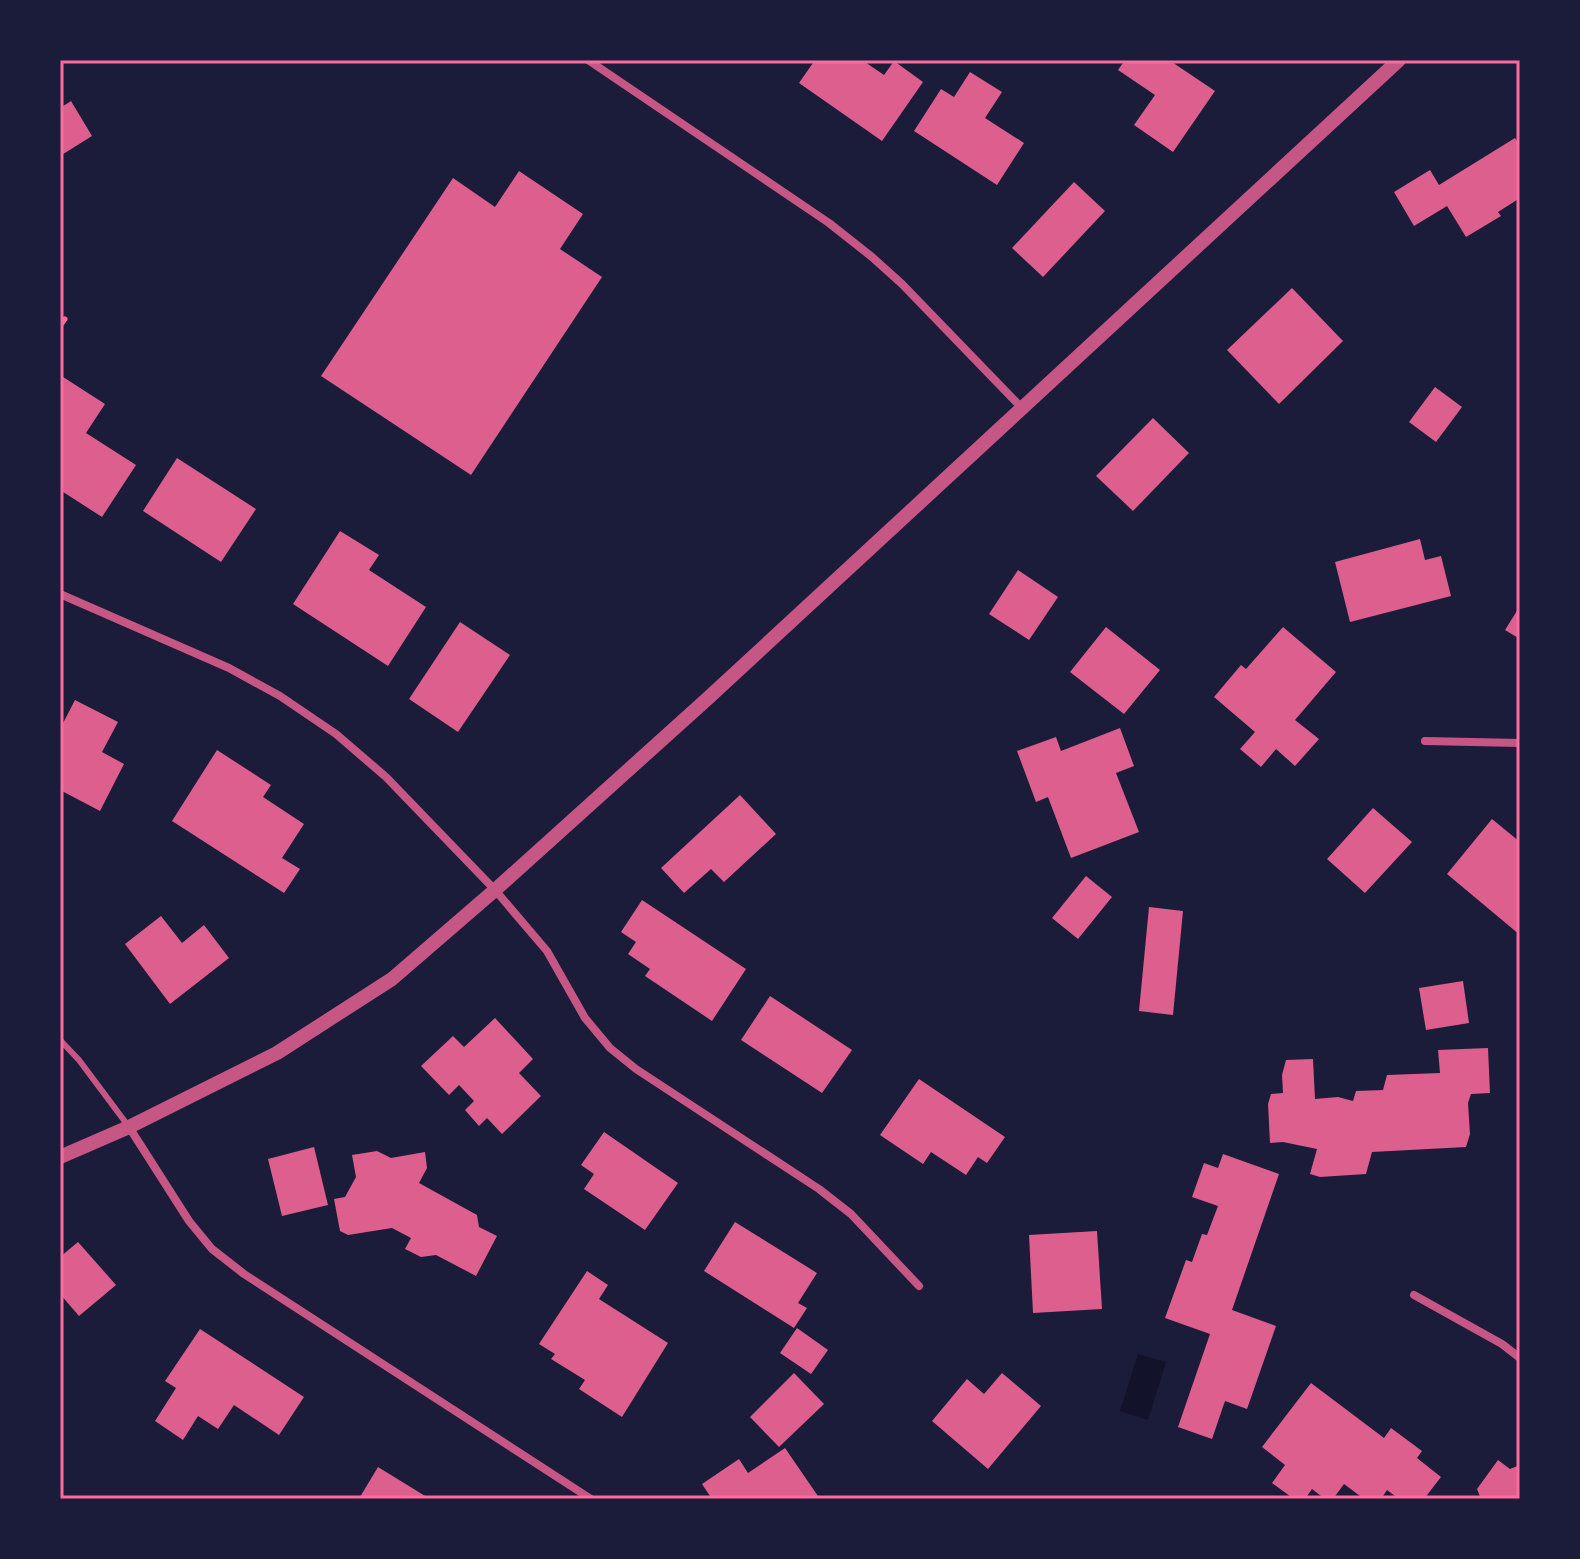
<svg xmlns="http://www.w3.org/2000/svg" width="1580" height="1559" viewBox="0 0 1580 1559" font-family="'Playfair Display',serif">
	<style>
		.water { fill: #12122b }
		.building { fill: #dd5f8e }
		.lines { fill: none; stroke-linecap: round; stroke-linejoin: round }
		.path { stroke: #ff6b9d; stroke-width: 5 }
		.service { stroke: #c65784; stroke-width: 6 }
		.minor { stroke: #c65784; stroke-width: 8 }
		.tertiary { stroke: #c65784; stroke-width: 14 }
		.neatline { fill: none; stroke: #ff6b9d; stroke-width: 3 }
	</style>
	<rect width="100%" height="100%" fill="#1b1b3a"/>
	<path class="water" d="M1138,1354L1166,1362L1148,1420L1120,1411Z"/>
	<g class="building">
		<path d="M815,60H862L884,75L894,61L923,82L882,141L799,83Z"/>
		<path d="M1125,60H1169L1215,91L1173,152L1134,125L1155,95L1118,70Z"/>
		<path d="M970,72L1002,92L985,118L1024,143L997,185L914,131L941,89L954,97Z"/>
		<path d="M71,101L92,136L60,156V108Z"/>
		<path d="M1515,138L1520,145V198L1498,212L1501,216L1466,237L1447,206L1414,226L1394,192L1430,170L1439,185Z"/>
		<path d="M519,171L583,214L560,249L602,277L471,475L321,376L453,178L495,207Z"/>
		<path d="M1074,182L1105,211L1043,277L1012,248Z"/>
		<path d="M1292,288L1343,341L1279,404L1227,350Z"/>
		<path d="M60,375L105,404L86,433L136,465L102,517L60,490Z"/>
		<path d="M1435,387L1462,407L1436,442L1409,422Z"/>
		<path d="M1153,418L1189,453L1133,511L1096,476Z"/>
		<path d="M177,458L256,509L221,562L143,511Z"/>
		<path d="M340,531L379,555L369,570L426,607L388,666L293,604Z"/>
		<path d="M1420,539L1425,560L1441,556L1451,596L1350,622L1335,562Z"/>
		<path d="M1018,570L1058,597L1029,640L989,614Z"/>
		<path d="M1520,606V639L1505,630Z"/>
		<path d="M460,622L510,655L458,732L409,699Z"/>
		<path d="M1106,627L1160,670L1124,714L1070,672Z"/>
		<path d="M1283,627L1336,672L1295,720L1319,739L1295,766L1276,749L1261,767L1240,749L1255,732L1214,697L1241,665L1246,669Z"/>
		<path d="M75,700L118,722L102,752L124,764L100,811L60,790V729Z"/>
		<path d="M1120,728L1134,766L1116,773L1139,832L1071,858L1048,797L1036,802L1017,751L1056,737L1061,751Z"/>
		<path d="M217,750L271,785L263,797L304,824L282,858L300,869L284,893L172,821Z"/>
		<path d="M740,795L776,834L724,882L711,869L684,893L661,868Z"/>
		<path d="M1373,808L1412,842L1365,893L1327,859Z"/>
		<path d="M1492,819L1520,842V935L1447,874Z"/>
		<path d="M1086,876L1112,897L1078,939L1052,918Z"/>
		<path d="M642,900L746,969L712,1021L645,976L650,969L628,954L636,942L621,932Z"/>
		<path d="M1149,907L1183,911L1173,1015L1139,1011Z"/>
		<path d="M161,916L182,943L204,925L229,958L170,1004L125,944Z"/>
		<path d="M1463,981L1469,1023L1426,1030L1419,988Z"/>
		<path d="M770,996L852,1050L822,1093L741,1040Z"/>
		<path d="M495,1018L533,1059L519,1073L541,1096L502,1134L487,1118L479,1126L465,1110L474,1101L459,1085L449,1095L421,1066L453,1036L464,1047Z"/>
		<path d="M1488,1048L1490,1093L1471,1094L1468,1103L1470,1134L1466,1147L1372,1152L1366,1174L1320,1177L1310,1174L1317,1149L1283,1142L1270,1143L1268,1104L1271,1094L1283,1093L1282,1075L1286,1060L1313,1059L1315,1099L1338,1097L1353,1101L1356,1091L1383,1090L1387,1075L1440,1073L1438,1050Z"/>
		<path d="M919,1079L1005,1137L987,1163L978,1157L966,1175L931,1152L923,1164L880,1135Z"/>
		<path d="M604,1132L678,1183L645,1230L584,1189L594,1174L581,1165Z"/>
		<path d="M314,1147L328,1205L282,1216L268,1159Z"/>
		<path d="M377,1151L391,1158L425,1152L427,1168L419,1183L477,1215L479,1227L497,1236L476,1276L436,1255L421,1257L405,1249L411,1238L392,1228L348,1235L340,1231L334,1199L345,1197L356,1177L352,1155Z"/>
		<path d="M1223,1154L1279,1174L1232,1310L1276,1326L1247,1409L1225,1401L1212,1439L1178,1427L1210,1334L1165,1318L1186,1260L1192,1262L1202,1234L1207,1235L1218,1206L1192,1197L1204,1163L1218,1168Z"/>
		<path d="M735,1222L817,1273L798,1303L807,1308L794,1328L704,1271Z"/>
		<path d="M1097,1231L1102,1309L1033,1313L1029,1235Z"/>
		<path d="M78,1242L116,1285L79,1316L60,1294V1257Z"/>
		<path d="M587,1271L608,1285L599,1299L668,1343L622,1417L579,1389L585,1380L551,1359L555,1354L539,1344Z"/>
		<path d="M797,1328L828,1350L811,1374L780,1353Z"/>
		<path d="M200,1329L304,1397L279,1435L234,1405L218,1429L198,1416L183,1440L155,1421L176,1388L165,1381Z"/>
		<path d="M794,1373L824,1404L779,1447L750,1417Z"/>
		<path d="M1002,1373L1041,1406L988,1469L932,1421L967,1379L984,1394Z"/>
		<path d="M1311,1383L1384,1438L1391,1428L1422,1451L1417,1458L1441,1477L1424,1499H1399L1387,1490L1381,1499H1364L1344,1484L1333,1499H1325L1312,1489L1305,1499H1294L1272,1483L1285,1465L1262,1447Z"/>
		<path d="M785,1448L820,1499H712L702,1484L739,1459L748,1473Z"/>
		<path d="M1498,1460L1510,1469L1520,1465V1499H1481L1477,1489Z"/>
		<path d="M378,1467L430,1499H364L360,1497Z"/>
	</g>
	<g class="lines">
		<path class="path" d="M60,326L65,319"/>
		<path class="service" d="M60,1040L79,1060L129,1127"/>
		<g class="minor">
			<path d="M588,60L829,223L872,257L902,284L1021,407"/>
			<path d="M60,594L229,668L280,696L336,734L386,777L495,890L547,951L585,1018L610,1048L636,1069L819,1189L851,1214L919,1286"/>
			<path d="M1425,741L1520,743"/>
			<path d="M129,1127L189,1221L212,1249L244,1274L591,1499"/>
			<path d="M1414,1295L1502,1344L1520,1358"/>
		</g>
		<path class="tertiary" d="M60,1157L129,1127L277,1053L392,979L495,890L706,700L1399,60"/>
	</g>
	<rect width="1580" height="1559" fill="none" stroke="#1b1b3a" stroke-width="124"/>
	<rect x="62" y="62" width="1456" height="1435" class="neatline"/>
</svg>
